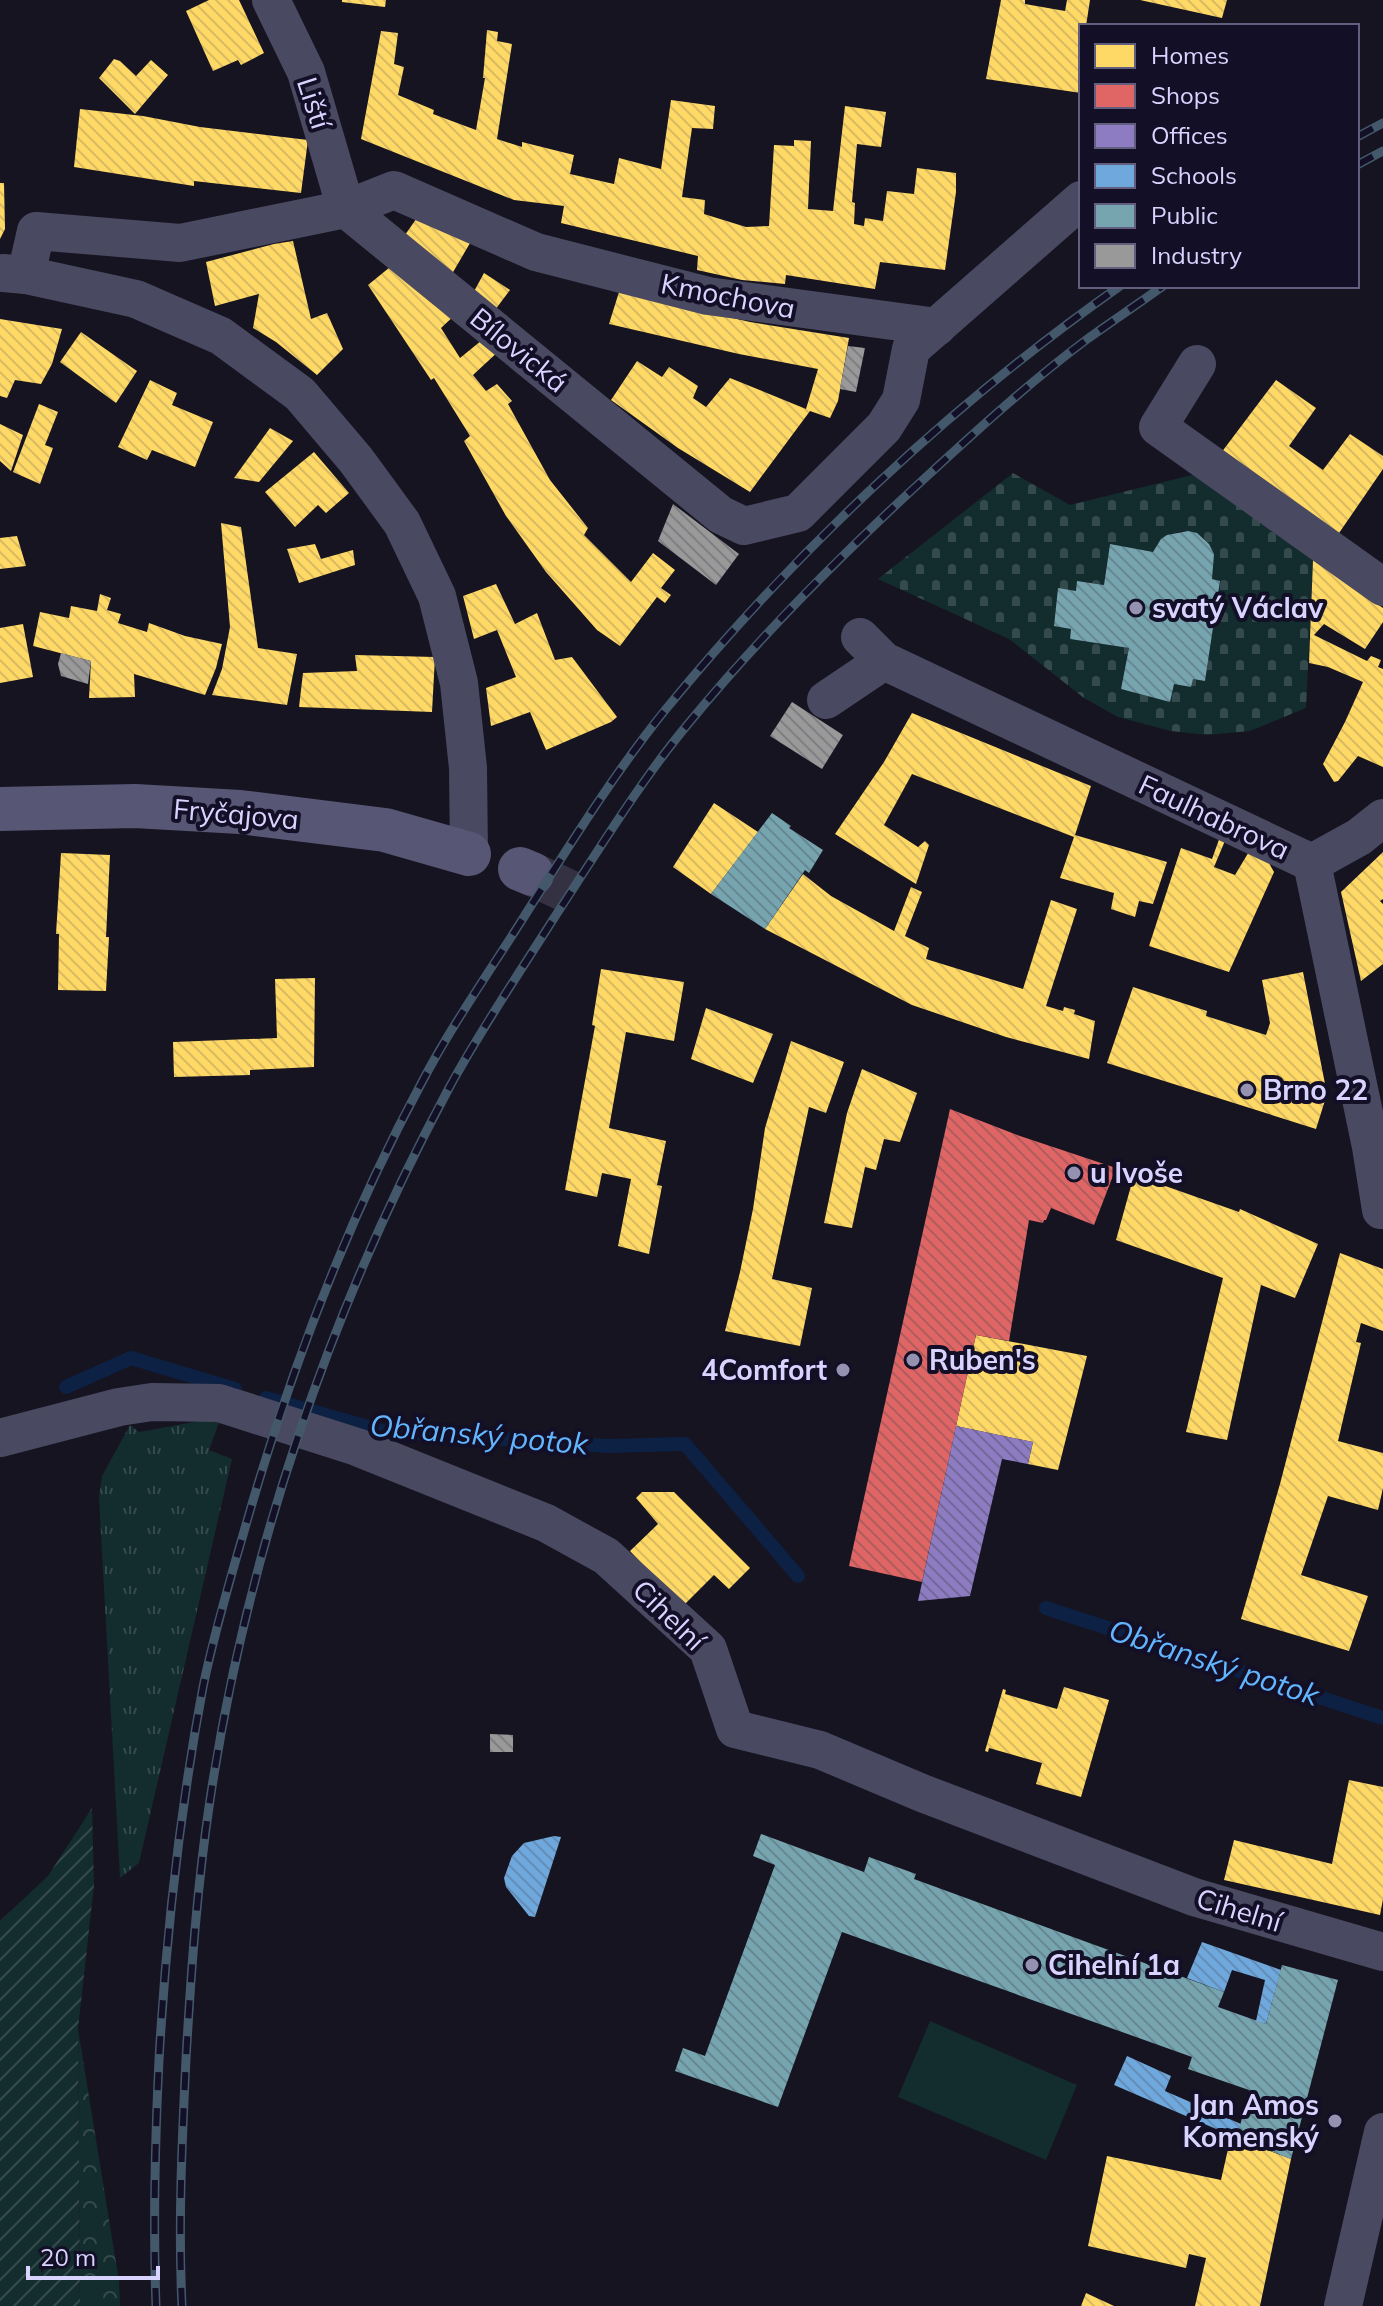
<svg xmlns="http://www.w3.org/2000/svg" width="1383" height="2306" viewBox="0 0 1383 2306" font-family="Mulish,sans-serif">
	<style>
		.grass { fill: url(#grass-tufts) }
		.forest { fill: url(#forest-crowns) }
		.cemetery { fill: url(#cemetery-stones); fill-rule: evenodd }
		.garden { fill: url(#garden-furrows) }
		.pitch { fill: #132c2d }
		.homes { fill: url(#homes-back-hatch) }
		.shops { fill: url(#shops-back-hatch) }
		.offices { fill: url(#offices-back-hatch) }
		.schools { fill: url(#schools-back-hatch) }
		.public { fill: url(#public-back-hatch) }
		.industry { fill: url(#industry-back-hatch) }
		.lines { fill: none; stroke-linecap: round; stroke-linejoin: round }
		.stream { stroke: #0d2144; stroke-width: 14 }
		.secondary-tunnel { stroke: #333142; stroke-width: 44; stroke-dasharray: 44 22; stroke-linecap: butt }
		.minor { stroke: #4a4962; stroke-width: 38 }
		.secondary { stroke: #575674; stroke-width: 44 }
		.rail-casing { stroke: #43596b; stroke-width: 9 }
		.rail { stroke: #130f26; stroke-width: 6; stroke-dasharray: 18; stroke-linecap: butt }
		.poi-dot { fill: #9591b1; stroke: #130f26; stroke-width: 3 }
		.labels { text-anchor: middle; stroke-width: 8; stroke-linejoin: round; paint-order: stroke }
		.street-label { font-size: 28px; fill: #d9d4ff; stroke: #130f26 }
		.poi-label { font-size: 28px; font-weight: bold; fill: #d9d4ff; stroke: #130f26; text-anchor: start }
		.water-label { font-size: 30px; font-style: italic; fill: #62b6ff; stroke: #130f26 }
	</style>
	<defs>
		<pattern id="grass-tufts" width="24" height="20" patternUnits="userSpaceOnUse" patternTransform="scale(2)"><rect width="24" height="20" fill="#132c2d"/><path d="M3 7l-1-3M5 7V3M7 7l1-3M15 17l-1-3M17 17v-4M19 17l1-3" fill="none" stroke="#354a4c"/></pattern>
		<pattern id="forest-crowns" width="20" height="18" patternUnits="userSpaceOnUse" patternTransform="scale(2)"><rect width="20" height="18" fill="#132c2d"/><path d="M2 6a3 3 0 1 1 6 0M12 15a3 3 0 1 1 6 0" fill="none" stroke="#354a4c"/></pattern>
		<pattern id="cemetery-stones" width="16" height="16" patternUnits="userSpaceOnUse" patternTransform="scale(2)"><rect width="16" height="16" fill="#132c2d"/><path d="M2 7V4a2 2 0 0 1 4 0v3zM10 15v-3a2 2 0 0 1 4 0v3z" fill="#354a4c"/></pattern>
		<pattern id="garden-furrows" width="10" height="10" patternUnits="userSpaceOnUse" patternTransform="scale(2)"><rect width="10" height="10" fill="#132c2d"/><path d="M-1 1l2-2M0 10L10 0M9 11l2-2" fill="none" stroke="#354a4c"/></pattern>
		<pattern id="homes-back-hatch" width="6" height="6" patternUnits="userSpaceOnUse" patternTransform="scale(2)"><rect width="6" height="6" fill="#ffd966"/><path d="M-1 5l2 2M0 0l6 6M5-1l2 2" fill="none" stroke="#d9ba61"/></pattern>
		<pattern id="shops-back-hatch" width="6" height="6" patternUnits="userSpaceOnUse" patternTransform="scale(2)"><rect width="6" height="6" fill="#e06666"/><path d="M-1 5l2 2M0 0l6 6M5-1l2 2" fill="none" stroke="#b05b5e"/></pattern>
		<pattern id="offices-back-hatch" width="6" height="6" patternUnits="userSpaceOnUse" patternTransform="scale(2)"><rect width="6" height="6" fill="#8e7cc3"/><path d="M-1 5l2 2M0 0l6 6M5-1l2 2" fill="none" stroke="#736799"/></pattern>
		<pattern id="schools-back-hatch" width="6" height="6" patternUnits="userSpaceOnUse" patternTransform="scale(2)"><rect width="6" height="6" fill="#6fa8dc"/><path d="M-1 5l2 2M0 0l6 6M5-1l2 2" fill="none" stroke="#648eb8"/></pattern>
		<pattern id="public-back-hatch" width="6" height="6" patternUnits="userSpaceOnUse" patternTransform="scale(2)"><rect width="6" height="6" fill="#76a5af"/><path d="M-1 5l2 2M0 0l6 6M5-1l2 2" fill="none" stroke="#668791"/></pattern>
		<pattern id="industry-back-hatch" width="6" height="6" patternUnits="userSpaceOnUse" patternTransform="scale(2)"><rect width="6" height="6" fill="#999"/><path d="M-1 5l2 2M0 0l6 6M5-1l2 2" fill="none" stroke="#7f7e82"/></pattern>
	</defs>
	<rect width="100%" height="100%" fill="#161421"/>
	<path class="grass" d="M221,1417L209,1450L232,1459L139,1863L120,1878L99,1498L102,1476L130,1425L139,1432Z"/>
	<path class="forest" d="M78,2029L119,2281L120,2306H80Z"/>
	<path class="cemetery" d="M1013,473L1070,505L1196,474L1313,560L1306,708L1250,731L1207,735L1171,731L1118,717L1084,698L1009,639L878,579ZM1188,531C1213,537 1215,556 1212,579L1220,581L1205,681L1193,679L1190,687L1174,684L1170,702L1121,689L1129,648L1070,639L1071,629L1054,625L1058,589L1076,591L1078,581L1104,585L1110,544L1153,552C1162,537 1170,531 1188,531Z"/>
	<path class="garden" d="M92,1808L94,1885L78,2029L80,2306H0V1921L48,1876Z"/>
	<path class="pitch" d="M930,2021L1077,2085L1046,2160L898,2097Z"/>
	<g class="homes">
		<path d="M209,0H239L264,53L241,65L238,60L213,71L186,11Z"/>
		<path d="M342,0H386L385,7L342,2Z"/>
		<path d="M1001,0H1025V4L1065,11L1067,0H1090L1086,26H1081V93L986,79Z"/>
		<path d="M1140,0H1227L1222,18Z"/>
		<path d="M487,30L498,32L497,41L512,44L497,139L522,147V142L574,155L570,174L614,184L619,158L661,169L671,100L715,106L713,129L692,128L682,197L705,200L704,214L746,227L769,226L774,145L794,146V140L811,141L808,209L833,211L845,106L886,112L881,147L857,144L852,202L855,203L854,224L864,226L865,218L883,221L887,191L914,194L917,168L956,173V192L945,270L880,262L875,289L786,275L785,284L742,280L697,270L698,256L561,223L564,206L514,200L361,139L381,31L398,33L394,64L404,67L398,95L434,110L433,114L476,130L485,78H483Z"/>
		<path d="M114,59L120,61L136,76L151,60L168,75L135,114L99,78Z"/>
		<path d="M80,109L143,116L200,127L308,140L301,193L194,181V186L74,167Z"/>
		<path d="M0,183H4L5,229L0,239Z"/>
		<path d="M419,215L473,238L449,279L400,242Z"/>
		<path d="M293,241L311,319L327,313L343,349L317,375L276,342L253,328L259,294L215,306L206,262L274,244Z"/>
		<path d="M395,263L457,313L441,328L460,358L487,336L501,349L473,375L486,391L497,384L512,401L508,404L550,480L588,528L584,535L631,582L653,553L675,570L661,588L671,595L665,603L657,597L620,646L597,630L546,572L506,516L464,441L470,436L434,378L431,380L368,285Z"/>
		<path d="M484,273L510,290L495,310L471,297Z"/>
		<path d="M619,292L750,322L849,338L838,401L830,418L810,411L750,492L678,448L611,400L637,361L662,377L669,367L698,386L693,398L706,407L730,378L806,409L818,369L739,354L609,324Z"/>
		<path d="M0,319L62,329L52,364L41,384L15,380L7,398L0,396Z"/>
		<path d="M81,332L137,371L116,403L60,362Z"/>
		<path d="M150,380L177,393L172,405L213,422L195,467L152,450L147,460L118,447Z"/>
		<path d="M1276,380L1316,408L1289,446L1323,470L1350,434L1383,456V469L1337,536L1221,453Z"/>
		<path d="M39,404L58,412L45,445L53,448L40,484L13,472Z"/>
		<path d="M0,424L23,435L11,471L0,461Z"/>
		<path d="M270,428L293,441L259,482L234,478Z"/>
		<path d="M314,452L349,493L326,513L318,505L295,527L265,492Z"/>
		<path d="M221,523L241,527L258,648L297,654L287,705L212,695L222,669L230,627Z"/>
		<path d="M17,536L26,566L0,569V538Z"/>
		<path d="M315,544L321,559L353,550L355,565L299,583L287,549Z"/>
		<path d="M1313,560L1383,608V622L1365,649L1324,624L1314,635L1367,661L1371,656L1381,660L1378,667L1383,669V767L1358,756L1338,781L1334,782L1323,764L1345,722L1363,682L1328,667L1309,663Z"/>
		<path d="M496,584L515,624L537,613L555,660L572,657L617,717L611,722L546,750L530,712L491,726L486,688L516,677L497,630L474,639L463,596Z"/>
		<path d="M100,594L111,598L107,610L121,614L118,623L147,632L149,623L185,636L222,644L216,668L205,695L134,674L135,697L89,698L91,661L33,646L40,612L69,618L71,606L97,611Z"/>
		<path d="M23,624L33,677L0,683V628Z"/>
		<path d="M355,655L435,657L432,712L299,707L303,673L357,671Z"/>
		<path d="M912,713L1091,786L1075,835L1167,862L1153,904L1139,901L1135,917L1111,909L1114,893L1060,878L1074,837L912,774L884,825L918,847L925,841L929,845L916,884L835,834L884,762Z"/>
		<path d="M714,803L758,832L711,894L673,867Z"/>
		<path d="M1221,834L1227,836L1214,867L1235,875L1253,845L1261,849L1274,872L1229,972L1149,946L1181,848L1212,859Z"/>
		<path d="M1383,852V899L1380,901L1383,904V964L1361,981L1341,892Z"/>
		<path d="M61,853L110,855L106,937H109L106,991L58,990L59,934H56Z"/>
		<path d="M803,874L831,896L894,931L911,887L922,892L905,936L929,948L926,959L1023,989L1051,900L1077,909L1046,1006L1063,1011L1064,1007L1075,1010L1074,1014L1095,1021L1089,1059L1006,1037L912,1005L765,929Z"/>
		<path d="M601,969L684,982L674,1041L626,1032L609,1128L666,1141L657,1185L662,1186L649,1254L618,1246L631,1179L602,1173L597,1197L565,1190L595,1026L592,1025Z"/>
		<path d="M1303,972L1327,1094L1316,1129L1107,1063L1133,987L1207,1011L1206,1016L1266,1035L1270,1023L1262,980Z"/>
		<path d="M315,978L314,1067L250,1070V1075L174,1077L173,1042L277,1038L275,979Z"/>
		<path d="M706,1008L773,1034L753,1083L691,1059Z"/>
		<path d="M791,1041L844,1062L826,1113L809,1107L772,1279L812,1288L800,1346L725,1331L740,1272L753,1209L765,1128Z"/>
		<path d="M862,1069L917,1093L900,1142L884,1139L876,1170L865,1167L852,1228L824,1223L847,1113Z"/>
		<path d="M1134,1175L1239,1212L1240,1209L1318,1244L1295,1298L1261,1285L1227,1440L1186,1432L1223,1278L1116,1240Z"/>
		<path d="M1340,1253L1383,1269V1331L1361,1323L1356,1342L1361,1343L1338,1441L1383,1453V1488L1378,1510L1328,1496L1301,1575L1368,1596L1349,1651L1241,1619L1280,1484Z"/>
		<path d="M976,1335L1087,1356L1058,1470L1028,1464L1033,1442L956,1426Z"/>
		<path d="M642,1492H674L750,1568L729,1589L714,1575L683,1606L630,1551L658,1524L636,1498Z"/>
		<path d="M1064,1687L1109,1700L1081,1797L1036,1784L1042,1763L989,1748L988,1752L985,1751L1003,1689L1006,1690L1005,1694L1057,1709Z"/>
		<path d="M1349,1780L1383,1787V1899L1380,1915L1224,1880L1234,1840L1332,1864Z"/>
		<path d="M1231,2136L1291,2159L1260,2306H1195L1206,2258L1189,2254L1186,2268L1088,2246L1107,2156L1221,2180Z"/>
		<path d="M1086,2293L1114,2306H1081Z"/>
	</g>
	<path class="shops" d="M950,1109L1020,1136L1116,1168L1094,1225L1051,1208L1046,1220H1044L1043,1223L1029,1220L1009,1341L976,1335L922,1582L849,1566Z"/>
	<path class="offices" d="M956,1426L1033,1442L1028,1464L1002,1459L970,1596L918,1601Z"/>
	<g class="schools">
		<path d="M554,1836L561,1837L535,1917L529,1916L506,1887L504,1878L512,1856L524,1843Z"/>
		<path d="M1202,1942L1281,1970L1266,2024L1256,2021L1265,1980L1232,1970L1224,1992L1187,1978Z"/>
		<path d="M1127,2056L1171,2076L1165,2091L1241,2124L1237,2138L1114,2085Z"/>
	</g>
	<g class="public">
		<path d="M1188,531L1197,533L1209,544L1214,554L1212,579L1220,581L1205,681L1193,679L1191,687L1174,684L1170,702L1121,689L1129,648L1070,639L1071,629L1054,626L1058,588L1076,591L1077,581L1104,585L1110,544L1153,552L1161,539L1167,535Z"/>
		<path d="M772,813L791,826L789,828L823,850L809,873L805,870L765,929L711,894Z"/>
		<path d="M761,1834L864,1872L869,1857L916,1874L914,1879L1224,1992L1218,2007L1266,2024L1282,1965L1338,1980L1291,2159L1237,2138L1249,2090L1188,2069L1192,2057L842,1932L778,2107L675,2071L683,2048L705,2056L775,1865L753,1856Z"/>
	</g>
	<g class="industry">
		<path d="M848,346L865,348L856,392L840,389Z"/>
		<path d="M673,504L739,554L716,585L658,541Z"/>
		<path d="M61,653L91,661L88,684L61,676L58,664Z"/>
		<path d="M792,702L843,735L822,769L770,736Z"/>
		<path d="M490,1734L513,1735V1752H490Z"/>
	</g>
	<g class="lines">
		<g class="stream">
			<path d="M66,1387L131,1358L235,1389"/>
			<path d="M266,1398L382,1431L607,1446L685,1444L798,1576"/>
			<path d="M1046,1608L1383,1718"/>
		</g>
		<path class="secondary-tunnel" d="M532,874L578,896"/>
		<g class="minor">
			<path d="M271,0L306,72L346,209"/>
			<path d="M346,209L721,515L744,526L798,513L884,427L901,400L911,349L1081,200"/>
			<path d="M3,273L26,275L136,299L221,336L300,394L356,460L402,523L437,596L459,683L468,768L469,854"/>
			<path d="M26,275L36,231L180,243L346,209L394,190L536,252L708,296L937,327"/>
			<path d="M1197,364L1158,427L1383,587"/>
			<path d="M860,637L884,661L1312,863"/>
			<path d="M826,700L884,661"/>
			<path d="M1312,863L1371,1147L1381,1210"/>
			<path d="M1312,863L1359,837L1383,818"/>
			<path d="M0,1438L119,1407L152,1402L219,1403L357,1447L546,1523L606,1556L708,1649L735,1729L820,1750L922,1793L1194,1897L1383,1952"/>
			<path d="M1343,2306L1383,2132"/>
		</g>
		<g class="secondary">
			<path d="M0,809L135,806L240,812L385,830L469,854"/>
			<path d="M520,869L532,874"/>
		</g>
		<g class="rail-casing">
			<g id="rail">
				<path d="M1357,137L1383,123"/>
				<path d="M1357,165L1383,151"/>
				<path d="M156,2306C153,2224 155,2142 159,2060C166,1935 180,1810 203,1687C214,1633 230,1580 245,1528C289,1374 346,1223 422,1082C453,1023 492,968 527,912C571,843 615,772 666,709C796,550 953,403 1120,286"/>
				<path d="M182,2306C178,2223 182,2141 186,2059C191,1973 197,1886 210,1800C247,1553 330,1309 449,1088C481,1029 518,975 554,918C597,853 638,784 688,724C760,636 841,555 925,478C976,431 1030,382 1086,340C1111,322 1138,304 1163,286"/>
			</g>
		</g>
		<use href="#rail" class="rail"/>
	</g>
	<g class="poi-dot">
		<circle cx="1136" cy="608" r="8"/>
		<circle cx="1247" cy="1090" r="8"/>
		<circle cx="1074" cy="1173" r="8"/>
		<circle cx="913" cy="1360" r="8"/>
		<circle cx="843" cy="1370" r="8"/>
		<circle cx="1032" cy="1965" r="8"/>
		<circle cx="1335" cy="2121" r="8"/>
	</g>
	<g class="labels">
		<g class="street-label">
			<text transform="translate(314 103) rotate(72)" y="10">Liští</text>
			<text transform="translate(728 296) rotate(11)" y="10">Kmochova</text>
			<text transform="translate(519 350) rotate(39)" y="10">Bílovická</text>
			<text transform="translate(236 814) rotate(5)" y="10">Fryčajova</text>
			<text transform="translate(1214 817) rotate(25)" y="10">Faulhabrova</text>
			<text transform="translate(669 1615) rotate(44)" y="10">Cihelní</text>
			<text transform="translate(1239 1910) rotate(17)" y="10">Cihelní</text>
		</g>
		<g class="poi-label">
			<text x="1152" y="618">svatý Václav</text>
			<text x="1263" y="1100">Brno 22</text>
			<text x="1090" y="1183">u Ivoše</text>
			<text x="929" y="1370">Ruben's</text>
			<text x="827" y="1380" text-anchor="end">4Comfort</text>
			<text x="1048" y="1975">Cihelní 1a</text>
			<text x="1319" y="2115" text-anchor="end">Jan Amos<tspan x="1319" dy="32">Komenský</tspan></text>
		</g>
		<g class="water-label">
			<text transform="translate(479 1435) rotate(5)" y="10">Obřanský potok</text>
			<text transform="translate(1214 1663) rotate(18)" y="10">Obřanský potok</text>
		</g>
	</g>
	<rect x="1079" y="24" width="280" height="264" fill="#130f26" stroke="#625e7d" stroke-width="2"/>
	<rect x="1095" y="44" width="40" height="24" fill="#ffd966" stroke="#625e7d" stroke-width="2"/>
	<text x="1151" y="64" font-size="24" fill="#d9d4ff">Homes</text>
	<rect x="1095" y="84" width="40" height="24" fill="#e06666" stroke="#625e7d" stroke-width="2"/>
	<text x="1151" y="104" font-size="24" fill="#d9d4ff">Shops</text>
	<rect x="1095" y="124" width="40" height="24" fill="#8e7cc3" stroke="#625e7d" stroke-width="2"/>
	<text x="1151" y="144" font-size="24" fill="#d9d4ff">Offices</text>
	<rect x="1095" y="164" width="40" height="24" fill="#6fa8dc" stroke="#625e7d" stroke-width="2"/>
	<text x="1151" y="184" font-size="24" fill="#d9d4ff">Schools</text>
	<rect x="1095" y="204" width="40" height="24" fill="#76a5af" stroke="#625e7d" stroke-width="2"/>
	<text x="1151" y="224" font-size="24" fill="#d9d4ff">Public</text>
	<rect x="1095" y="244" width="40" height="24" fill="#999999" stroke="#625e7d" stroke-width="2"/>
	<text x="1151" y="264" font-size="24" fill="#d9d4ff">Industry</text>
	<path d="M28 2266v12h130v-12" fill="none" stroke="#d9d4ff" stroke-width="4"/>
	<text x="40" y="2266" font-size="24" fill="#d9d4ff" stroke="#130f26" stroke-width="6" paint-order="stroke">20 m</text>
</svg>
